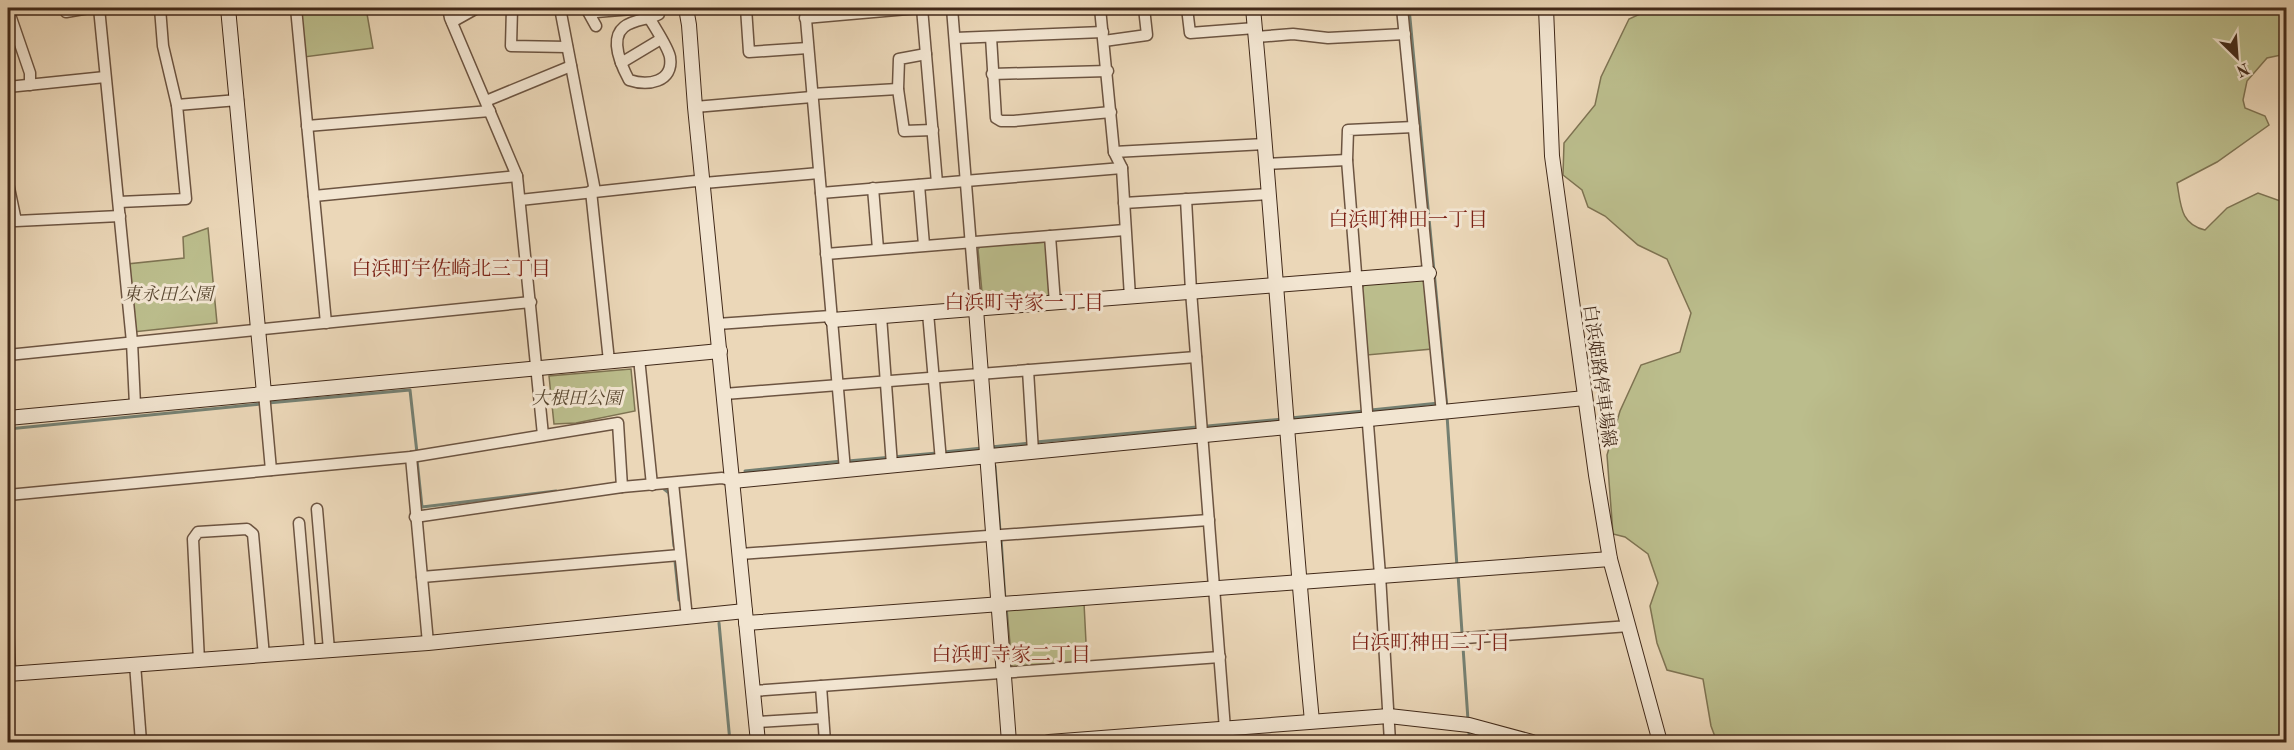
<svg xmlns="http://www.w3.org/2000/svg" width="2294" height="750" viewBox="0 0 2294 750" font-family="'Old Standard TT','Noto Serif JP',serif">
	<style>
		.green { fill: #bbbd8c; stroke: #7e7352; stroke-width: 1.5 }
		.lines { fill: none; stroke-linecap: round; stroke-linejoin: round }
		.stream { stroke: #758072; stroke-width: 3 }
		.street-casing { stroke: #6c5441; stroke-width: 13 }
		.secondary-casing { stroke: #412919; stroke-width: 16 }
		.street { stroke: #f2e5d1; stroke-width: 10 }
		.secondary { stroke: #f2e5d1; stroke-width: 14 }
		.labels { text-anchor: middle; stroke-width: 6; stroke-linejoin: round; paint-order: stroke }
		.park-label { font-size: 18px; font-style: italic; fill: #594730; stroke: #f2e5d1 }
		.street-label { font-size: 18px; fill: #412919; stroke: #f2e5d1 }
		.neighbourhood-label { font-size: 20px; fill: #7a1f14; stroke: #f2e5d1 }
	</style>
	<rect width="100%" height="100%" fill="#ebd7b8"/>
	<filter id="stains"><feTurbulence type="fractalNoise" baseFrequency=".00333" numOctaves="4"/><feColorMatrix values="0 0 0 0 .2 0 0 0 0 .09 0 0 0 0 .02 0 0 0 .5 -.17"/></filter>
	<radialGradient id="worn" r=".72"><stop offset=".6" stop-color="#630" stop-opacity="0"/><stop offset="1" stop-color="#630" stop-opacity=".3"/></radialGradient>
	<g class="green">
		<path d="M330,8H366L373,48L304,57L299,13Z"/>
		<path d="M1653,8H2286V54L2267,58L2247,81L2243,100L2245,108L2265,116L2269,125L2217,162L2177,183C2181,205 2180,224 2205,230L2227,208L2258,193L2286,203V742H1717L1711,726L1703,679L1667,670L1657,643L1650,606L1658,583L1648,554L1625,537L1613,534L1607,455L1620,411L1641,365L1680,352L1691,313L1667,259L1638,245L1605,216L1588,207L1582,190L1563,175L1564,143L1595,105L1601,77L1629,19Z"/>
		<path d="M208,228L217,323L133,332L127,264L184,258L183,237Z"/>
		<path d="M1047,242L1053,299L983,303L978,249L981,246Z"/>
		<path d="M1422,280L1427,285L1432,349L1367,355L1362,288L1365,284Z"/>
		<path d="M631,369L635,411L576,423L554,424L549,376Z"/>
		<path d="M1084,603L1087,662L1012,667L1007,609Z"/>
	</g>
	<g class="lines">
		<g class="stream">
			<path d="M1409,8L1447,408"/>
			<path d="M268,403L410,390L417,453"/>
			<path d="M1371,410L1439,403"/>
			<path d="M1447,415L1457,567"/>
			<path d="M1290,418L1364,411"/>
			<path d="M8,429L261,404"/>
			<path d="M1036,442L1283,419"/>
			<path d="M991,447L1030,443"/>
			<path d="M944,452L982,448"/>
			<path d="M417,460L422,507L556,491"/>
			<path d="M848,461L937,453"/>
			<path d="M995,466L1000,531"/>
			<path d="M745,471L842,461"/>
			<path d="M664,489L669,493L674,546"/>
			<path d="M1001,538L1005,600"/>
			<path d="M675,561L679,600"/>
			<path d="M1458,574L1468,720"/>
			<path d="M1006,607L1007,633"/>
			<path d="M719,623L730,742"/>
			<path d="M1469,729V742"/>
		</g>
		<g class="street-casing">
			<g id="street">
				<path d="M65,8L66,12L89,8"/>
				<path d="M99,8L132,342L135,405"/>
				<path d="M160,8L163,46L177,105"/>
				<path d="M296,8L326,323"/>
				<path d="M448,8L450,18L517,176L543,435"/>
				<path d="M512,8L511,46L567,47"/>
				<path d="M560,8L595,191"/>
				<path d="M586,8L596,26"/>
				<path d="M746,8L749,52L808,48"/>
				<path d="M805,8L845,470"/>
				<path d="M922,8L937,183"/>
				<path d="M952,8L976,309"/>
				<path d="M1100,8L1114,152L1122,168L1130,297"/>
				<path d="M1187,8L1190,33L1255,28"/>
				<path d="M1402,8L1442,413"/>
				<path d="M8,9L30,73V85"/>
				<path d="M591,15L596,12L645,8"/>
				<path d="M805,18L919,8"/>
				<path d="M650,19C655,28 668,47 670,57C674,83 647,86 629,80C622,67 609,39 624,27C634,19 648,20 659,14L660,8"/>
				<path d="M452,22L477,8"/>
				<path d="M991,37L996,118L1001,121H1014L1111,112"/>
				<path d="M1256,37L1293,34L1328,38L1405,34"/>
				<path d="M955,38L1103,32"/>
				<path d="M1104,41L1147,35L1144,8"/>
				<path d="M926,54L899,59L898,89L904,131L933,130"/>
				<path d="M621,63L661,39"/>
				<path d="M992,74L1108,71"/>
				<path d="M8,87L105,77"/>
				<path d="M812,94L898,89"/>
				<path d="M486,101L571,66"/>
				<path d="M695,107L812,97"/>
				<path d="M307,126L490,111"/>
				<path d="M1114,152L1265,144"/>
				<path d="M1267,164L1347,160"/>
				<path d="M8,183L16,221L120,216"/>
				<path d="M919,185L924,245"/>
				<path d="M873,188L878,249"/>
				<path d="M591,191L609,361"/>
				<path d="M821,193L1122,168"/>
				<path d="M314,196L517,176"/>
				<path d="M1186,199L1191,291L1226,742"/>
				<path d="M520,200L696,181L704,183L819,173"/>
				<path d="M119,202L186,199L177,105L238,100"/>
				<path d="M1124,203L1269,194"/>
				<path d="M1050,236L1055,303"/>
				<path d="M826,254L1125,230"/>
				<path d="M928,313L941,461"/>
				<path d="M881,316L892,465"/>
				<path d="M717,324L831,316"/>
				<path d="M8,355L531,302"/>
				<path d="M639,358L652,485"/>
				<path d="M1028,370L1033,452"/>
				<path d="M264,393L271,470"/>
				<path d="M724,394L1196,357"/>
				<path d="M411,457L428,643"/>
				<path d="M673,483L687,618"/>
				<path d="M8,495L411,457L618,423L622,487"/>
				<path d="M317,509L329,650"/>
				<path d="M415,517L622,487L722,478L733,481"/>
				<path d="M299,523L310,652"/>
				<path d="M740,554L1209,520"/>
				<path d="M422,577L680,555"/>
				<path d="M8,625L10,673"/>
				<path d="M1384,644L1629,626"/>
				<path d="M199,661L193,539L198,532L247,529L253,534L264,656"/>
				<path d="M135,664L141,742"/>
				<path d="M821,686L825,742"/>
				<path d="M753,691L1220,657"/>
				<path d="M756,722L823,718"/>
				<path d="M1390,742L1380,575L1347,160L1348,130L1414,127"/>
			</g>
		</g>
		<g class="secondary-casing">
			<g id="secondary">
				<path d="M228,8L264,393"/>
				<path d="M686,8L689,25L695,107L758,742"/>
				<path d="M1253,8C1275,245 1289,483 1312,721"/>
				<path d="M1546,8L1552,156L1596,475L1610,559L1660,742"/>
				<path d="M976,309L1009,742"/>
				<path d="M832,320L1429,273"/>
				<path d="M8,418L720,351"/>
				<path d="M733,481L1585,398"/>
				<path d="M746,623L1610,559"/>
				<path d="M8,674L428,643L745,611"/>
				<path d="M1049,742L1389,716L1469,725L1532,742"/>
			</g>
		</g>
		<use href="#street" class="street"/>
		<use href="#secondary" class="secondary"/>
	</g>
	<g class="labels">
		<g class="park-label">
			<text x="168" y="300">東永田公園</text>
			<text x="577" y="404">大根田公園</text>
		</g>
		<g class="street-label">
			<text transform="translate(1600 376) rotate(82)" y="6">白浜姫路停車場線</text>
		</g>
		<g class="neighbourhood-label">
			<text x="1408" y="226">白浜町神田一丁目</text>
			<text x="451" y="275">白浜町宇佐崎北三丁目</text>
			<text x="1024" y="309">白浜町寺家一丁目</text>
			<text x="1430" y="649">白浜町神田二丁目</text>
			<text x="1011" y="661">白浜町寺家二丁目</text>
		</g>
	</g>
	<rect width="2294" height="750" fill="none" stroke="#ebd7b8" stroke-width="30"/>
	<rect x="9" y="9" width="2276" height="732" fill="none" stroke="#412919" stroke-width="3"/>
	<rect x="15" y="15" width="2264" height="720" fill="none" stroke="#412919" stroke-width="1.5"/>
	<g transform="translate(2237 57) rotate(155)" stroke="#f2e5d1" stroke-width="4.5" paint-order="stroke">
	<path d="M0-4.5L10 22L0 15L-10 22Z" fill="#412919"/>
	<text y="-9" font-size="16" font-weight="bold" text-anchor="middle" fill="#412919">N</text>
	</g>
	<rect width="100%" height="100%" filter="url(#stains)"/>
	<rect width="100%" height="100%" fill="url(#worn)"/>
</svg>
